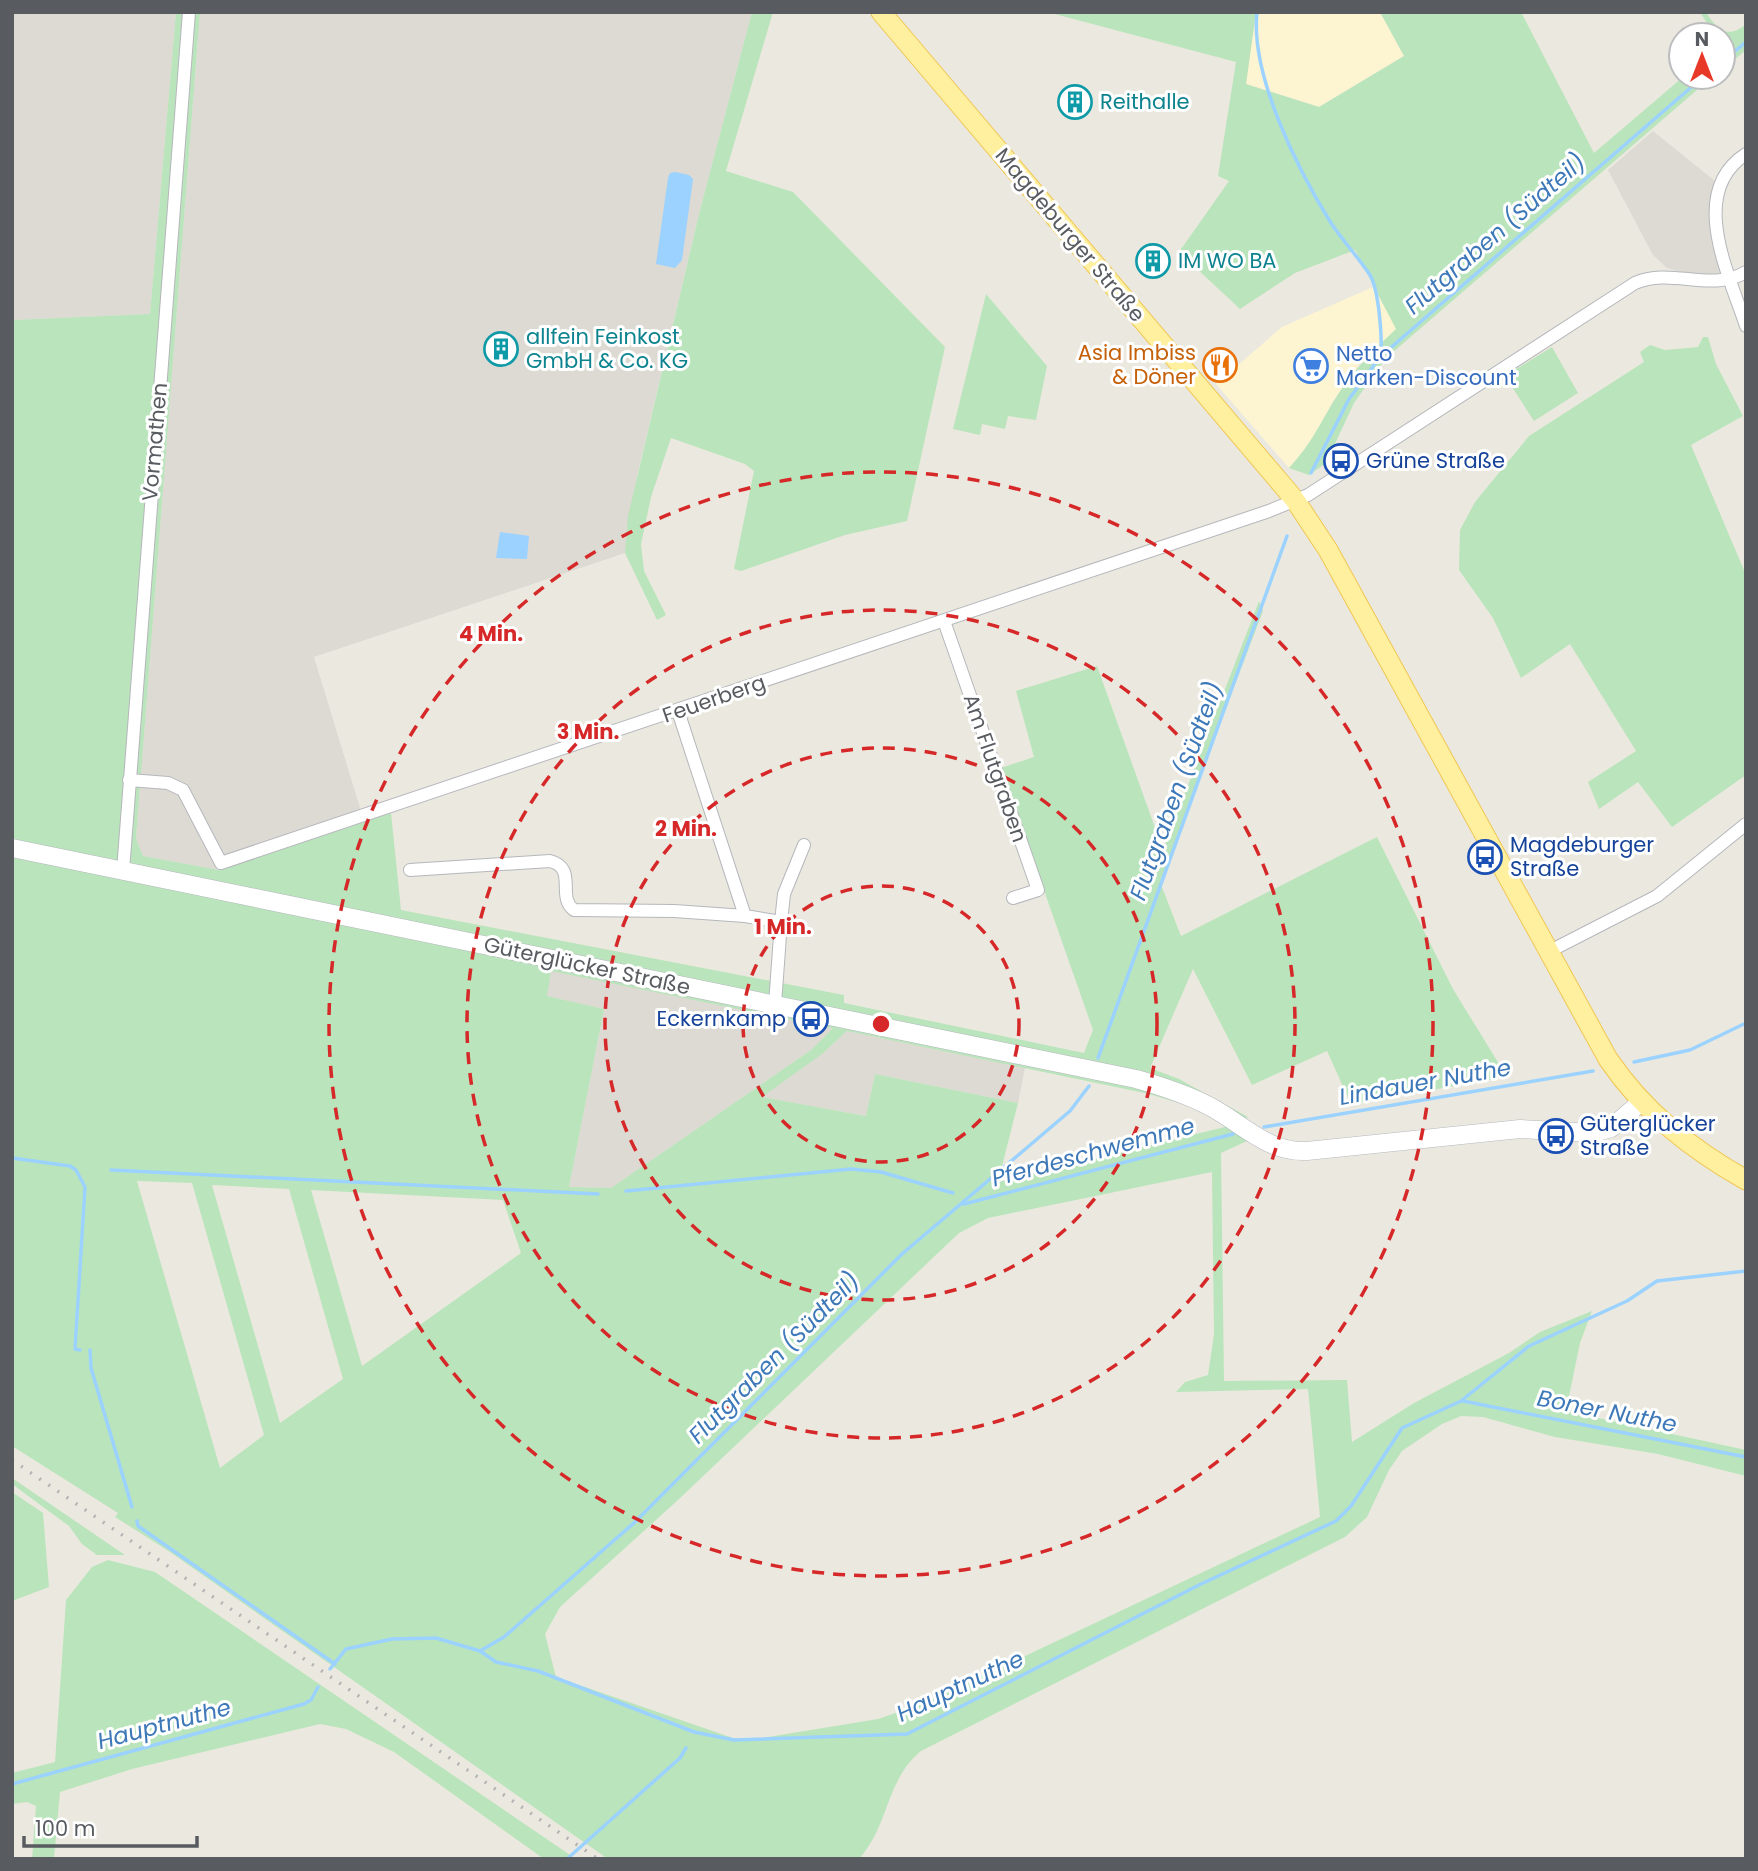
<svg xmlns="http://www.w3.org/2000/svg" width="1758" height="1871" viewBox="0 0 1758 1871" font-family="Poppins,sans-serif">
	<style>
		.commercial { fill: #fdf4d2 }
		.industrial { fill: #dcdad3 }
		.green { fill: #bae4bb; fill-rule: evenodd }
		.water { fill: #9bd2ff }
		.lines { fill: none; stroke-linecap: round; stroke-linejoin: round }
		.stream { stroke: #9bd2ff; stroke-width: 3.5 }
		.street-casing { stroke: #b5b7bc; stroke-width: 14 }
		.secondary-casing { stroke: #b5b8be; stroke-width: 19 }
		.primary-casing { stroke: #f0c653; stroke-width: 21 }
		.street { stroke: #fff; stroke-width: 12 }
		.secondary { stroke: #fff; stroke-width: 18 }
		.primary { stroke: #fff0a0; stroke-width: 19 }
		.rail { stroke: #b2b3b3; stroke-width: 3.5; stroke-dasharray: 2 9; stroke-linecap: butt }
		.ring { fill: none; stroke: #d62828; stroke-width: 3.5; stroke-dasharray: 12 9 }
		.labels { text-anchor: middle; stroke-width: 6; stroke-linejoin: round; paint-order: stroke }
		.culture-label { font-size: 21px; fill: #0d838f; stroke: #fff; text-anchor: start }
		.street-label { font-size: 21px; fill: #585b60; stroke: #fff }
		.food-label { font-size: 21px; fill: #c56008; stroke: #fff; text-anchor: end }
		.shop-label { font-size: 21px; fill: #366cbe; stroke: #fff; text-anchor: start }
		.transit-label { font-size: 21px; fill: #164399; stroke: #fff; text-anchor: start }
		.water-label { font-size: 23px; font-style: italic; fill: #3d78b8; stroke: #fff }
		.centre { fill: #d62828; stroke: #fff; stroke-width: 3.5 }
		.ring-label { font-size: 21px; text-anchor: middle; font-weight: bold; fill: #d62828; stroke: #fff; stroke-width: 6; stroke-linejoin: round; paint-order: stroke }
	</style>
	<rect width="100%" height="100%" fill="#ebe9df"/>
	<g class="commercial">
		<path d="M1256,12H1380L1404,56L1319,107L1246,84Z"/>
		<path d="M1373,287L1397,329L1360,363L1332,403L1311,445L1289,468L1216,384L1282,327Z"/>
	</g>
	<g class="industrial">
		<path d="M12,12H176L150,314L12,320Z"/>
		<path d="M200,12H752L699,214L637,476L625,553L314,657L364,821L219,870L143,856L136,839Z"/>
		<path d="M1653,131L1715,181L1710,215L1721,273L1699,277L1667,268L1653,255L1608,170Z"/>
		<path d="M551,970L833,1028L811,1050L611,1188L569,1187L604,1009L546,996Z"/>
		<path d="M847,1031L1025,1068L1018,1103L875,1074L866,1116L761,1097L822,1054Z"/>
	</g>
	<g class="green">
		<path d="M176,12H200L136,839L143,856L219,870L391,813L401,910L844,995V1003L1084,1053L1093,1030L1001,768L1034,757L1016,691L1097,666L1163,850L1259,601L1263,611L1160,882L1181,936L1377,837L1453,989L1507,1077L1351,1104L1327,1051L1252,1085L1193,969L1150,1068L1179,1079L1248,1117L1231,1126L1247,1141L1221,1153L1224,1381L1347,1380L1352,1442L1414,1403L1509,1353L1540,1332L1592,1311L1580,1343L1566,1411L1746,1450V1476L1658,1454L1555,1437L1483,1417L1461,1416L1442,1424L1402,1451L1389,1470L1367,1517L1345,1537L921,1751C885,1781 890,1824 859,1859H608L170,1552L115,1517L118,1513L12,1446V320L150,314ZM551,971L832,1028H833L811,1050L611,1188L569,1187L604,1009L547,996ZM847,1031L1149,1094L1192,1107L1229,1126L998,1182L1018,1103L875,1074L866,1116L762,1097L822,1054ZM1212,1172L1214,1334L1208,1375L1185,1382L1176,1392L1308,1389L1320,1517L925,1703L878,1719L749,1740L733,1738L556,1677L545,1634L560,1607L678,1500L959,1233L988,1218ZM137,1181L192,1183L264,1435L220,1468ZM212,1185L289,1189L343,1379L280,1423ZM311,1190L503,1200L521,1253L362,1366Z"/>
		<path d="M752,12H773L726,171L793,192L945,347L907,521L845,535L741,571L734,569L754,471L745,464L671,438L651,497L641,544L644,571L666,615L657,620L625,553L628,516L699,214Z"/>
		<path d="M1047,12H1256L1246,84L1319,107L1404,56L1380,12H1521L1594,153L1683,77H1712L1385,359L1354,403L1326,463L1309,475L1289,468C1310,445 1316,431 1332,404C1349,375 1371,352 1396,329L1355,250L1295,273L1240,309L1179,252L1229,181L1218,176L1236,62Z"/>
		<path d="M1700,12H1706C1716,29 1728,40 1746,24V50L1723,69V44L1729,39L1712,31Z"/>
		<path d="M986,294L1047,366L1036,420L1008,416L1005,429L982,424L980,435L953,429Z"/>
		<path d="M1703,337H1708L1716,364L1743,416L1691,445L1746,575V775L1672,827L1638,782L1599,809L1588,782L1636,751L1570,644L1521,678L1493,618L1459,570L1460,530L1475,502L1529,436L1644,362L1640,352L1650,345L1665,350L1698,347Z"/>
		<path d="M1552,347L1578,393L1534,421L1505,376Z"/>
		<path d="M12,1478L125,1555H97L82,1544L69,1526L12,1484Z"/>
		<path d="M12,1492L43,1513L49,1587L12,1601Z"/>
		<path d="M108,1560L155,1572L576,1859H544L394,1752L346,1729L320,1724L132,1769L60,1792L54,1859H32L36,1806L27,1802L12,1804V1773L55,1762L66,1600L92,1567Z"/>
	</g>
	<g class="water">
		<path d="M675,172L689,175L693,179L682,260L675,268L656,264L668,178L670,173Z"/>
		<path d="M500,532L529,536L527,559L496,558Z"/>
	</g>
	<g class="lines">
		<g class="stream">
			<path d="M1257,12C1250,75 1298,170 1331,223C1343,241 1358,257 1370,275C1379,290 1382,336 1381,355"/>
			<path d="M1723,61L1746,42"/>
			<path d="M1311,473L1349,399L1380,357L1703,77"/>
			<path d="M1098,1058L1287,536"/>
			<path d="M1634,1062L1690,1050L1746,1023"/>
			<path d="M1264,1127L1593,1071"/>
			<path d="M12,1158L70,1166L76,1170L85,1187L75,1349L80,1350"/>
			<path d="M111,1170L598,1194"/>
			<path d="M626,1191L851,1169L881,1172L953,1193"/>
			<path d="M964,1204L1233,1134"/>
			<path d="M90,1350L91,1368L132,1507"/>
			<path d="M1463,1401L1746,1457"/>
			<path d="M137,1521L138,1526L335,1664"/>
			<path d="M480,1651L504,1637L635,1522L902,1254L1070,1111L1089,1086"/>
			<path d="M330,1669L346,1649L392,1639L436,1638L480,1651L496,1662L538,1671L694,1732L734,1740L907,1734L1199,1585L1336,1521L1351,1506L1402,1428L1461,1401L1529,1346L1627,1301L1657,1281L1746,1271"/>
			<path d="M12,1784L304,1704L311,1700L318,1687"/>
			<path d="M567,1859L680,1758L686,1748"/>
		</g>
		<g class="street-casing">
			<g id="street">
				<path d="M1746,154C1687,192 1729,274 1746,326"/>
				<path d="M944,621L1038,890L1013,898"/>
				<path d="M678,711L745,916L781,922L775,1004"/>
				<path d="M129,780L168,783L183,790L221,863L1269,511L1308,495L1635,283C1672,267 1710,293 1746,272"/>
				<path d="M410,870L550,861C578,868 556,897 574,910L674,911L745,916"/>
				<path d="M123,871L189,12"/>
				<path d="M781,922L784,894L804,845"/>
				<path d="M1548,952L1657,896L1746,824"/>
			</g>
		</g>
		<g class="secondary-casing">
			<path id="secondary" d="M12,848L1136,1079C1161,1086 1186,1094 1209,1106C1242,1123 1267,1153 1307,1151L1520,1129L1594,1133L1611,1128L1641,1102"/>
		</g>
		<g class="primary-casing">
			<path id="primary" d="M881,12L1295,500L1328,550L1608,1059C1644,1112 1691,1149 1746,1180"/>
		</g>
		<use href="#street" class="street"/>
		<use href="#secondary" class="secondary"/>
		<use href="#primary" class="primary"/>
		<path class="rail" d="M12,1460L598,1859"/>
	</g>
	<g class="ring">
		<circle cx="881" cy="1024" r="138"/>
		<circle cx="881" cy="1024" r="276"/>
		<circle cx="881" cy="1024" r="414"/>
		<circle cx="881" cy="1024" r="552"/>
	</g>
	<defs>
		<g id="building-ring" transform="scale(1.75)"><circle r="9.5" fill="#fff" stroke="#0f9aa8" stroke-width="1.5"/><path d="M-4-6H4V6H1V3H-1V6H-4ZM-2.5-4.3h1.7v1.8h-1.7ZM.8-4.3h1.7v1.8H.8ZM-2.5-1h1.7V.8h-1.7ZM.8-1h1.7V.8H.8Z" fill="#0f9aa8"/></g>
		<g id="restaurant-ring" transform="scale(1.75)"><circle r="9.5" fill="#fff" stroke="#e8710a" stroke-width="1.5"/><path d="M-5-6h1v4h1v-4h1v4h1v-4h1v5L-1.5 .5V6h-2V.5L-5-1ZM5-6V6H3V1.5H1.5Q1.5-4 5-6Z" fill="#e8710a"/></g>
		<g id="supermarket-ring" transform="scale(1.75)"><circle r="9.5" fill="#fff" stroke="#3f7fe0" stroke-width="1.5"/><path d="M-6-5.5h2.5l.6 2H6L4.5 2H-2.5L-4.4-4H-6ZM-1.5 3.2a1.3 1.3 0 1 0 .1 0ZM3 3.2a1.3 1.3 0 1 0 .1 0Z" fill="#3f7fe0"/></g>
		<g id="bus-ring" transform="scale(1.75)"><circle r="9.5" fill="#fff" stroke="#1a4fb4" stroke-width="1.5"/><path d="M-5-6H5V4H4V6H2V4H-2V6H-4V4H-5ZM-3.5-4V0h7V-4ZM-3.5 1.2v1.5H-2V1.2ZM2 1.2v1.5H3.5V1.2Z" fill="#1a4fb4"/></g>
	</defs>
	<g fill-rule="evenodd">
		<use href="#building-ring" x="1075" y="102"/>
		<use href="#building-ring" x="1153" y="261"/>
		<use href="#building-ring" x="501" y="349"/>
		<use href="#restaurant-ring" x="1220" y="365"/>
		<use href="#supermarket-ring" x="1311" y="366"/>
		<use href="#bus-ring" x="1341" y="461"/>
		<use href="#bus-ring" x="1485" y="857"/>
		<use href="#bus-ring" x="811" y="1019"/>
		<use href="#bus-ring" x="1556" y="1136"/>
	</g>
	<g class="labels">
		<g class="culture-label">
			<text x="1100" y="109">Reithalle</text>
			<text x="1178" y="268">IM WO BA</text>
			<text x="526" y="344">allfein Feinkost<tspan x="526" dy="24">GmbH &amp; Co. KG</tspan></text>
		</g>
		<g class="street-label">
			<text transform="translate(1070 235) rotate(50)" y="7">Magdeburger Straße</text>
			<text transform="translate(155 442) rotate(-85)" y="7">Vormathen</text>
			<text transform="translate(714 699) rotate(-19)" y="7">Feuerberg</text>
			<text transform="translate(995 768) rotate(71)" y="7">Am Flutgraben</text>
			<text transform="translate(587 966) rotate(12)" y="7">Güterglücker Straße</text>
		</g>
		<g class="food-label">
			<text x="1196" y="360">Asia Imbiss<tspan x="1196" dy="24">&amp; Döner</tspan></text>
		</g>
		<g class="shop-label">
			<text x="1336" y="361">Netto<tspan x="1336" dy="24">Marken-Discount</tspan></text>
		</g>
		<g class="transit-label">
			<text x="1366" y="468">Grüne Straße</text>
			<text x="1510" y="852">Magdeburger<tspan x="1510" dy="24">Straße</tspan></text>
			<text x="786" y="1026" text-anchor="end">Eckernkamp</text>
			<text x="1580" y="1131">Güterglücker<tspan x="1580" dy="24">Straße</tspan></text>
		</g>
		<g class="water-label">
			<text transform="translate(1495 234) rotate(-41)" y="8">Flutgraben (Südteil)</text>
			<text transform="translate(1176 791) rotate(-70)" y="8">Flutgraben (Südteil)</text>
			<text transform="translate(1425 1082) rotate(-10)" y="8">Lindauer Nuthe</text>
			<text transform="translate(1093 1152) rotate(-15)" y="8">Pferdeschwemme</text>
			<text transform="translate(774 1358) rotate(-45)" y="8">Flutgraben (Südteil)</text>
			<text transform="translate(1607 1411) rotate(11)" y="8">Boner Nuthe</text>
			<text transform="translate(960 1686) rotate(-25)" y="8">Hauptnuthe</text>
			<text transform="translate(164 1724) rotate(-15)" y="8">Hauptnuthe</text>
		</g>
	</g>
	<circle cx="881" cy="1024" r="10" class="centre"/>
	<g class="ring-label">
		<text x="491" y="641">4 Min.</text>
		<text x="588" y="739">3 Min.</text>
		<text x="686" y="836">2 Min.</text>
		<text x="783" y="934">1 Min.</text>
	</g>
	<rect width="1758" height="1871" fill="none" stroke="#585b60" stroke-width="28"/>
	<g transform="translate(1702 56)"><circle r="33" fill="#ffffff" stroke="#bcbdbf" stroke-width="2"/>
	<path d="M0-5L12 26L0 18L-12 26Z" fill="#e83928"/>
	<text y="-10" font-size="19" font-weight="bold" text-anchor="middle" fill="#585b60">N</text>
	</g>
	<path d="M24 1836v10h173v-10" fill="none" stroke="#585b60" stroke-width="3.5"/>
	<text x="35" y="1836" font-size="21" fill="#585b60" stroke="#ffffff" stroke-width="5" paint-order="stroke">100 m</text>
</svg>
